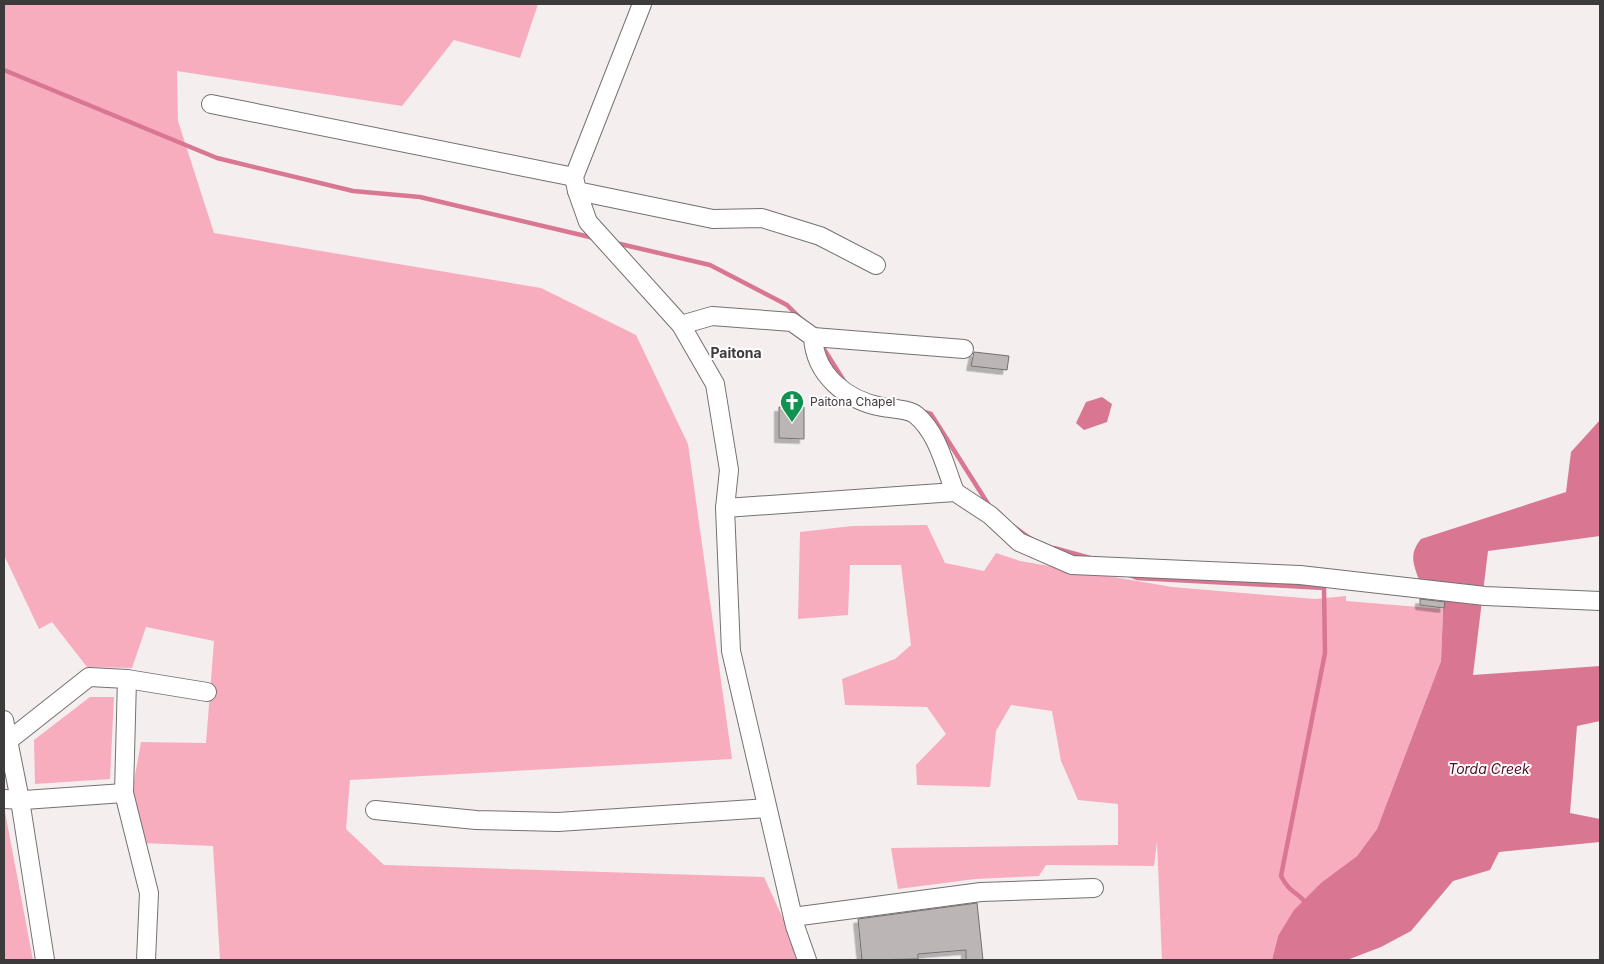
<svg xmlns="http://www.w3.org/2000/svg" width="1604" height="964" viewBox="0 0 1604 964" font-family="Inter,sans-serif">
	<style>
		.green { fill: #f8adbf }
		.water { fill: #d97792 }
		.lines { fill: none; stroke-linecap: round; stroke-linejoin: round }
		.stream { stroke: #d97792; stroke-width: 4.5 }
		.building { fill: #bbb5b6; stroke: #746e70; filter: url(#shadow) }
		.minor-casing { stroke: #767071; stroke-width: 20 }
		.minor { stroke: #fff; stroke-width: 18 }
		.labels { text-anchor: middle; stroke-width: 4; stroke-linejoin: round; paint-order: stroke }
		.poi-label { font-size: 12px; fill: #3d3a3b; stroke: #fffcfd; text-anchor: start }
		.neighbourhood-label { font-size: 14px; font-weight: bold; fill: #3d3a3b; stroke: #fffcfd }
		.water-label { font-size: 14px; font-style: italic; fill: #4e1026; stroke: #fffcfd }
	</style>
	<defs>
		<filter id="shadow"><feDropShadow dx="-4.5" dy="4.5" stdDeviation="0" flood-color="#0004"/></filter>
	</defs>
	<rect width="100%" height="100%" fill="#f4eeef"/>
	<g class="green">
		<path d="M4,4H538L520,58L454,40L402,106L177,71L178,121L214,233L541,288L636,335L688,444L732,759L350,780L346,829L384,865L764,877L802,960H220L213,846L142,843L132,792L141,742L206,743L214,641L146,627L132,668L87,667L52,622L39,629L4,555Z"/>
		<path d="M927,525L945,563L984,571L996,553L1020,561L1172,587L1315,599L1346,596V601L1443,609L1441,661L1377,829L1357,856L1322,882L1278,936L1272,960H1162L1157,842L1154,866L1046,865L1039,876L975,879L898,889L891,848L1118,845V804L1078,800L1061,761L1052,711L1011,705L996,731L990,787L917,785L916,765L946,734L927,707L845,705L842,679L895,659L911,645L901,565H850L848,615L798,619L800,532L852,526Z"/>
		<path d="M90,697H114L110,779L35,784L34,740Z"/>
		<path d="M4,812H5L33,960H4Z"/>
	</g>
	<g class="water">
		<path d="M1102,397L1112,404L1107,422L1084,430L1076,423L1086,402Z"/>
		<path d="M1600,420V536L1488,551L1473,675L1600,666V721L1577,726L1570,813L1600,819V842L1499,852L1490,870L1453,881L1411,931L1381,947L1347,960H1272L1278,936L1294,910L1322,882L1357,856L1377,829L1441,661L1444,586L1419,580C1413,563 1409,554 1421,539L1566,492L1571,452Z"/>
	</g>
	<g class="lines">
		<g class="stream">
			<path d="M4,70L217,158L353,191L420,197L594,238"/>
			<path d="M616,243L710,265L787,305L800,318"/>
			<path d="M822,346L846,384"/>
			<path d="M921,411L931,414L990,507"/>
			<path d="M1013,526L1031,539"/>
			<path d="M1054,548L1090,558"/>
			<path d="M1129,575L1137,578L1324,588L1325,653L1281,876C1290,894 1299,892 1307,905"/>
		</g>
	</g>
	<g class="building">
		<path d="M974,352L1009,356L1007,370L971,366Z"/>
		<path d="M779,407H804V439L779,438Z"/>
		<path d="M1420,599L1445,602L1444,608L1420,605Z"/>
		<path d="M977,903L983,960H966V950L918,954V959L862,960L858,919Z"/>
	</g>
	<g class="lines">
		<g class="minor-casing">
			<g id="minor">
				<path d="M642,4L574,177L577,191L588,222L681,325L715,384L729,470L725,508L731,651L795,926L807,960"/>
				<path d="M211,104L574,177"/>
				<path d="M577,191L713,219L762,218L820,236L876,265"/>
				<path d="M681,325L712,316L792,322L813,337C815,375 846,400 882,407C892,409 909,409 916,415C938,433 945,467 955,492"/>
				<path d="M813,337L964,349"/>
				<path d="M725,508L955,492L990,515L1019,542L1072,565L1300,575L1485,596L1600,601"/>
				<path d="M127,679L124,793L149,893L146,960"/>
				<path d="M4,720L20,800L45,960"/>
				<path d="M8,741L89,677L127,679L207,692"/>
				<path d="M4,799L24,800L124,793"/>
				<path d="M375,810L476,820L558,822L767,808"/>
				<path d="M793,917L981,892L1094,888"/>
			</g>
		</g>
		<use href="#minor" class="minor"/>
	</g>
	<defs>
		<g id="church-pin" transform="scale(1.25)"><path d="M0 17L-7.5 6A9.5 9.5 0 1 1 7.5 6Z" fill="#129250" stroke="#fffcfd"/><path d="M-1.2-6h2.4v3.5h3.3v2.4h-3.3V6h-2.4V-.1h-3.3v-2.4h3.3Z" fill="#fff"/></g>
	</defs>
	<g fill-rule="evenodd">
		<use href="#church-pin" x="792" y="402"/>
	</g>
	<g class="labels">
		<g class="poi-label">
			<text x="810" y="406">Paitona Chapel</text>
		</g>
		<g class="neighbourhood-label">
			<text x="736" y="358">Paitona</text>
		</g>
		<g class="water-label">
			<text x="1489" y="774">Torda Creek</text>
		</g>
	</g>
	<rect width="1604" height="964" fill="none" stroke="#3d3a3b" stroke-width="10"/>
</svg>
